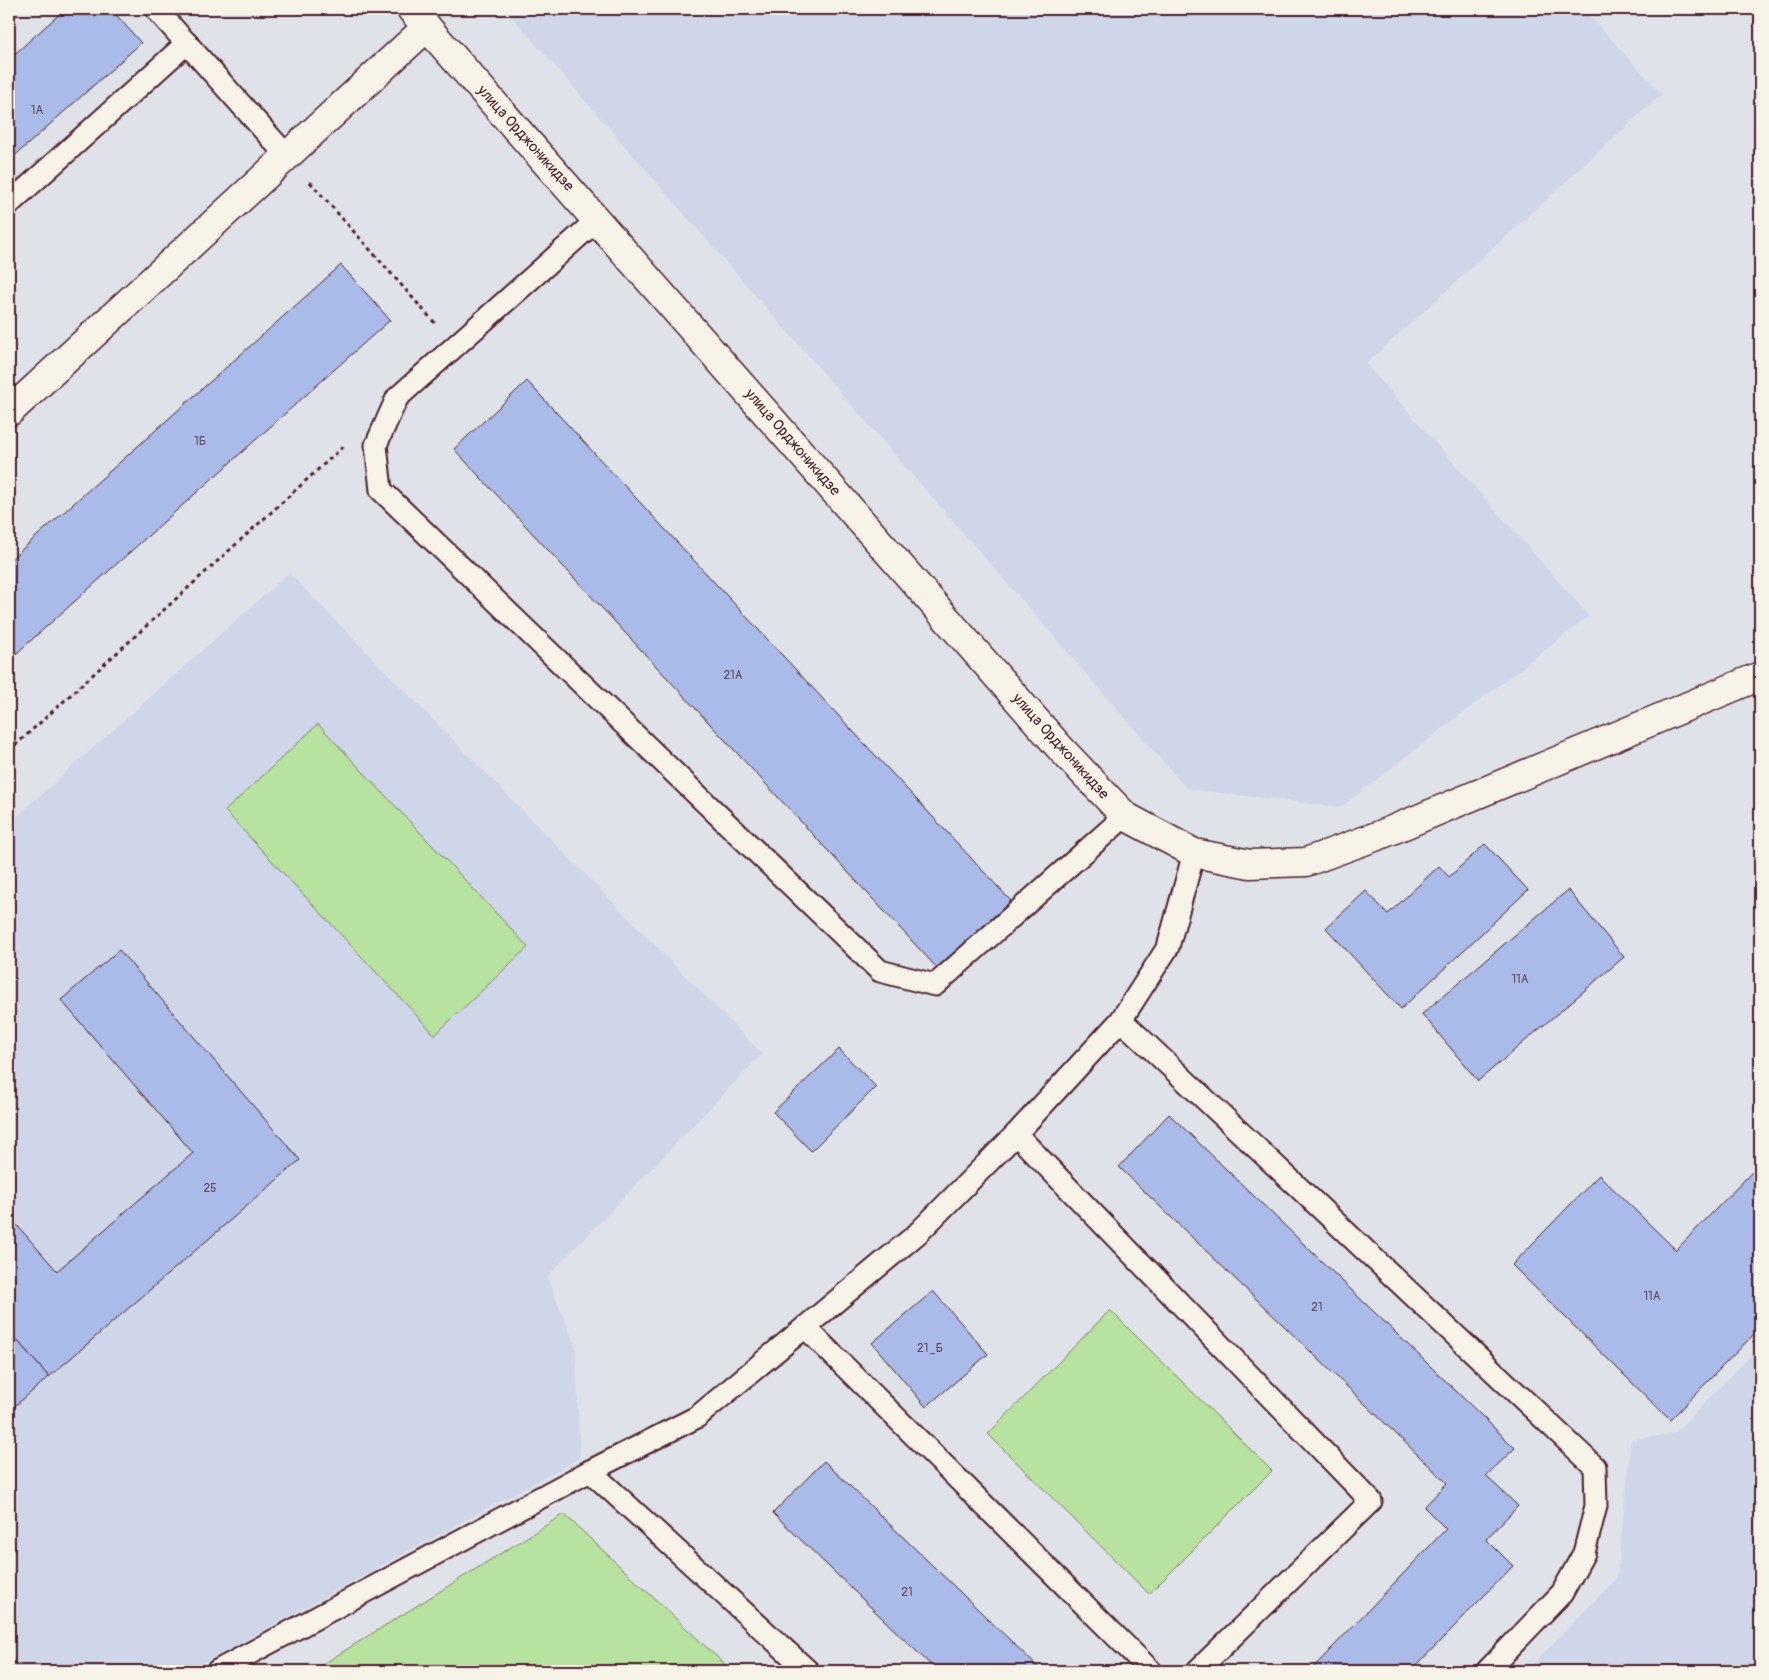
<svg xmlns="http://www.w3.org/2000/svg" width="1769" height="1680" viewBox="0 0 1769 1680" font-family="Pangolin,sans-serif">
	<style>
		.built { fill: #d0d6e9 }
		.green { fill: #b7e29f; stroke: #808065 }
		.building { fill: #aabbea; stroke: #4a1f2b }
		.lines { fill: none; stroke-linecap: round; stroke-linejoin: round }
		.lane-casing { stroke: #4a1f2b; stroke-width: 25 }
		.street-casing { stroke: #4a1f2b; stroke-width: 31 }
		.secondary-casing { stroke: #4a1f2b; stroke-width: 31 }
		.path { stroke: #4a1f2b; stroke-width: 3; stroke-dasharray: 4 4; stroke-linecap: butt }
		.lane { stroke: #f7f3e8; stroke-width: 21 }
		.street { stroke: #f7f3e8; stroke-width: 28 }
		.secondary { stroke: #f7f3e8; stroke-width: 28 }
		.labels { text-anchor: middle; stroke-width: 4; stroke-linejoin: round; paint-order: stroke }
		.number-label { font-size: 12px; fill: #62465b }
		.street-label { font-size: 15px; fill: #4a1f2b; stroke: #f7f3e8 }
	</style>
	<rect width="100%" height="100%" fill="#e0e2e9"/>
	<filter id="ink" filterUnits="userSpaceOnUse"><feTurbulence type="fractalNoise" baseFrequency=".02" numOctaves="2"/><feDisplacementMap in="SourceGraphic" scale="10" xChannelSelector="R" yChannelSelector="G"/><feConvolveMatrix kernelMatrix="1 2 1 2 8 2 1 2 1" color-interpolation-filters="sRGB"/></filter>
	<g filter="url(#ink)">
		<g class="built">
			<path d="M505,9H1583L1662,94L1366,364L1589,616L1341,807L1187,789Z"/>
			<path d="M289,573L762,1054L547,1277L576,1348L580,1458L189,1671H9V823Z"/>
			<path d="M1760,1346V1671H1526L1617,1578L1631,1440L1675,1433Z"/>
		</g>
		<g class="green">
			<path d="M318,724L528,947L435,1035L225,811Z"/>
			<path d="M1110,1310L1272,1471L1149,1594L988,1434Z"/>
			<path d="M564,1514L732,1671H312Z"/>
		</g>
		<g class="building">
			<path d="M65,9H111L141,43L9,161V59Z"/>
			<path d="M341,265L390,320L9,660V561Z"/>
			<path d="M527,381L1011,901L938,969L454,449Z"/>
			<path d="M1485,844L1528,890L1401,1009L1326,928L1366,891L1388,914L1439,866L1449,877Z"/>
			<path d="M1568,890L1624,957L1478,1081L1422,1014Z"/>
			<path d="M119,950L300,1160L49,1377L9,1331V1216L57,1271L193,1153L61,1000Z"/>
			<path d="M839,1049L876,1087L811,1151L773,1112Z"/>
			<path d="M1169,1114L1515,1448L1486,1476L1518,1506L1486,1539L1513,1566L1411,1671H1310L1446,1529L1424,1507L1447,1483L1119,1167Z"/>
			<path d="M1757,1167L1760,1171V1328L1670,1420L1512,1265L1599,1175L1676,1250Z"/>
			<path d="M933,1291L988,1354L926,1407L872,1343Z"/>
			<path d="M9,1331L49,1377L9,1411Z"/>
			<path d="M824,1461L1042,1671H937L773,1513Z"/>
		</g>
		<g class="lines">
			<g class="lane-casing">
				<g id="lane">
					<path d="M156,9L287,156"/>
					<path d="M9,204L187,43"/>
					<path d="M598,219L397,398L376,445L381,490L880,971L935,985L1125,816"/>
					<path d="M1121,1020L1595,1467L1596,1506L1584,1553L1562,1593L1487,1671"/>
					<path d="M1016,1134L1371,1501L1197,1671"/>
					<path d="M805,1327L1151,1671"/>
					<path d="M590,1471L808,1671"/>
					<path d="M217,1671L590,1471L697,1417L917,1234L1016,1134L1121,1020L1168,947L1194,853"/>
				</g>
			</g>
			<g class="street-casing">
				<path id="street" d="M9,412L427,27"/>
			</g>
			<g class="secondary-casing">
				<path id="secondary" d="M411,9L1061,749L1125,816L1194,853L1250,864L1306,862L1380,835L1760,676"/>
			</g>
			<g class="path">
				<path d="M310,182L435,323"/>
				<path d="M9,751L345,445"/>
			</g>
			<use href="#lane" class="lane"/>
			<use href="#street" class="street"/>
			<use href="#secondary" class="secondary"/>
		</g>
	</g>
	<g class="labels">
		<g class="number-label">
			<text x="37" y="114">1А</text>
			<text x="200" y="445">1Б</text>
			<text x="733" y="679">21А</text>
			<text x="1520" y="983">11А</text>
			<text x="210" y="1192">25</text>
			<text x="1652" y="1300">11А</text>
			<text x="1317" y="1311">21</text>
			<text x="930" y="1352">21_Б</text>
			<text x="907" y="1596">21</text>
		</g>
		<g class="street-label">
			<text transform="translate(526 138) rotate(48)" y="5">улица Орджоникидзе</text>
			<text transform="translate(793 442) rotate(49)" y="5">улица Орджоникидзе</text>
			<text transform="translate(1061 746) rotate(48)" y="5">улица Орджоникидзе</text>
		</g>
	</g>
	<rect width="1769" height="1680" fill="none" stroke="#f7f3e8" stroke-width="30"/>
	<rect x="15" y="15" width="1739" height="1650" fill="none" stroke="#4a1f2b" stroke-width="2" filter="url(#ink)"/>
</svg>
